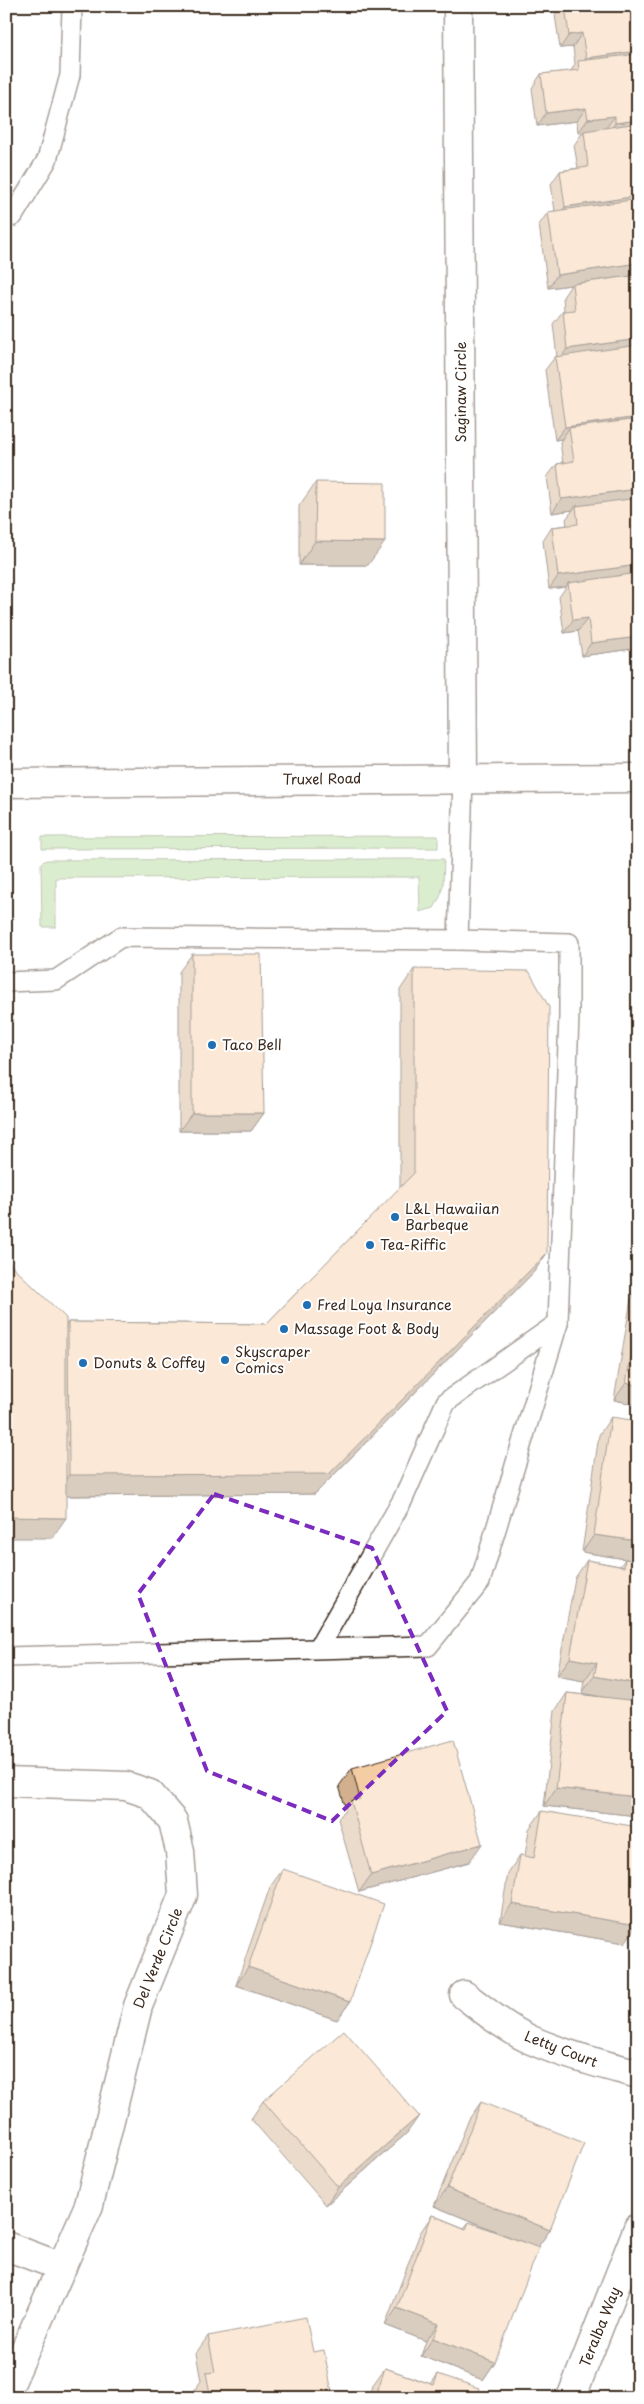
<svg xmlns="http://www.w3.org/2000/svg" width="644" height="2404" viewBox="0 0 644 2404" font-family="'Playpen Sans',sans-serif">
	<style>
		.green { fill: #afd895; stroke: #75815a }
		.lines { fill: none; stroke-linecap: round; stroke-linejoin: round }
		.lane-casing { stroke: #3b2a1e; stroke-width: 22 }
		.street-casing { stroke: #3b2a1e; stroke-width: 31 }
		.secondary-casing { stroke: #3b2a1e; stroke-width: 31 }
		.lane { stroke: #fff; stroke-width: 19 }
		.street { stroke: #fff; stroke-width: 28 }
		.secondary { stroke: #fff; stroke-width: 28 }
		.wall { fill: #d3b08d; stroke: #3b2a1e }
		.shaded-wall { fill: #ac9073; stroke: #3b2a1e }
		.building { fill: #f5cda4; stroke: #3b2a1e }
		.marked { fill: none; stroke: #7b2cbf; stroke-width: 4; stroke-dasharray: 10 6; stroke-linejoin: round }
		.poi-dot { fill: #1f6fb2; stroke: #fff; stroke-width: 2 }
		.labels { text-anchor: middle; stroke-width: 4; stroke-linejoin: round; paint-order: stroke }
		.street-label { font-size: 14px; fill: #3b2a1e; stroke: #fff }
		.poi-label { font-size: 14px; fill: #3b2a1e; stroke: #fff; text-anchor: start }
	</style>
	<rect width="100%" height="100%" fill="#fff"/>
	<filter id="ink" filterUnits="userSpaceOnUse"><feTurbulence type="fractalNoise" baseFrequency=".02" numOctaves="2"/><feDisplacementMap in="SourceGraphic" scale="10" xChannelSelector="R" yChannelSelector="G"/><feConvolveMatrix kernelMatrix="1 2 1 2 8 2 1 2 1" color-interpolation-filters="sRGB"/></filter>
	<g filter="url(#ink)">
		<g class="green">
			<path d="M438,836V848L42,849V837Z"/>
			<path d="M444,859L443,885L440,897L434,908L420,912L419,877L56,878V927H42L41,863L46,860Z"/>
		</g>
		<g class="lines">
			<g class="lane-casing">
				<g id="lane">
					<path d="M6,219L13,216L47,160L70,75L72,6"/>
					<path d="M6,982L56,980L121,937L458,940L463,778"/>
					<path d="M319,1647L403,1499L446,1402L558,1323L569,1015V943L458,940"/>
					<path d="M6,1657L428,1646L480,1582L558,1323"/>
				</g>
			</g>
			<g class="street-casing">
				<g id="street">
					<path d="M458,6L463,778"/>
					<path d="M6,1782L126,1786L150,1794L173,1821L180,1851L183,1895L138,2006L89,2205L6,2393"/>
					<path d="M464,1995C485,2011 507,2029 531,2040C565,2055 602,2064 638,2074"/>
					<path d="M6,2246L62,2267"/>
					<path d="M571,2398L638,2228"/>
				</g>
			</g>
			<g class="secondary-casing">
				<path id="secondary" d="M6,783L638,778"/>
			</g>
			<use href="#lane" class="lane"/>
			<use href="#street" class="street"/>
			<use href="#secondary" class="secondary"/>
		</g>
		<g class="wall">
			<path d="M562,6H638V648L582,656L578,631L564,633L559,597L566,587L549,589L543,541L552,527L567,525L566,519L573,510L552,513L547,477L557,464L563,463L560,442L562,439L555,440L545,370L555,357H557L553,324L563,311H564L563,297L571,285L548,288L539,225L548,212L555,211L551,184L560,171L578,168L574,145L583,132L578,133L577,121L537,126L532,88L541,74L571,71L575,64L573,47L560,48L555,15Z"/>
			<path d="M316,482L368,565H299V506Z"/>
			<path d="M192,954L264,1113L251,1131H179V972Z"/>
			<path d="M414,969L547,1253L533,1273L315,1494L66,1496L52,1538L66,1325L68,1322L266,1324L400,1188V990Z"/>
			<path d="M638,1289V1405L614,1400L631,1299Z"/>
			<path d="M611,1417L638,1561L582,1552L599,1435Z"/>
			<path d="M625,1559L638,1816L544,1806L555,1711L567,1693L602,1697L582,1693L584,1681L557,1676L575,1578L587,1560L620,1566Z"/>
			<path d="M352,1768L469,1862L359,1892L338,1819L346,1809L339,1786Z"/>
			<path d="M542,1811L625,1943L500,1922L508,1873L520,1855L525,1856L529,1829Z"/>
			<path d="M283,1869L350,2002L337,2020L236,1985L270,1887Z"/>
			<path d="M263,2101L407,2133L326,2205L251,2119Z"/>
			<path d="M481,2102L550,2230L537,2248L434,2206L469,2119Z"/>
			<path d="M432,2215L464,2228L469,2222L495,2362L483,2380L421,2356L426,2341L385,2325L420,2233Z"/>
			<path d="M208,2336L313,2352L333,2398H195L194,2391L201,2381L196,2353Z"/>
			<path d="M385,2368L431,2384L438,2374L476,2398H368L372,2386Z"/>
		</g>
		<g class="shaded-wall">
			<path d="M582,33L573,47L560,48L569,35Z"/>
			<path d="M638,51V63L579,70V68L586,58Z"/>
			<path d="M586,108L577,121L537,126L546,113Z"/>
			<path d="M615,116L605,129L578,133L588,119Z"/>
			<path d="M638,120V133L606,136L615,123Z"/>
			<path d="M638,196V208L556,220L565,207Z"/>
			<path d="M638,263V275L572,284L571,285L548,288L557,275Z"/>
			<path d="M638,339V351L558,362L567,349Z"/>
			<path d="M638,417V429L569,428L562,439L555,440L565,427Z"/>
			<path d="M638,489V501L576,506L573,510L552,513L561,499Z"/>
			<path d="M315,541L385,542L368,565H299Z"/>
			<path d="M638,565V577L568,583L566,587L549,589L558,576Z"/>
			<path d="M588,618L578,631L564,633L573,620Z"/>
			<path d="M638,637V648L582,656L591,643Z"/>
			<path d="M192,1113H264L251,1131H179Z"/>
			<path d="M547,1253L533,1273L315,1494L54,1496L69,1475Z"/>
			<path d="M626,1383L638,1385V1405L614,1400Z"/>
			<path d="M6,1517L66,1518L52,1538H6Z"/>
			<path d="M594,1535L638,1541V1561L582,1552Z"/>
			<path d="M570,1658L597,1663L584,1681L557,1676Z"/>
			<path d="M594,1676L638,1684V1704L582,1693Z"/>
			<path d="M556,1788L638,1797V1816L544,1806Z"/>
			<path d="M482,1844L469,1862L359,1892L371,1875Z"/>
			<path d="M512,1904L637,1925L625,1943L500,1922Z"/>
			<path d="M248,1967L350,2002L337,2020L236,1985Z"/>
			<path d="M419,2116L407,2133L326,2205L338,2187Z"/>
			<path d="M447,2188L550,2230L537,2248L434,2206Z"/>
			<path d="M397,2308L439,2324L426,2341L385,2325Z"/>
			<path d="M433,2338L495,2362L483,2380L421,2356Z"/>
		</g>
		<g class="building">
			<path d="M565,6H638V51L586,58L582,33L569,35Z"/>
			<path d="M638,54V120L615,123V116L588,119L586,108L546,113L541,74L579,70L578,61Z"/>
			<path d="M638,123V196L565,207L560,171L588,167L584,131Z"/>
			<path d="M638,199V263L557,275L548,212Z"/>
			<path d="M638,275V339L567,349L563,311L575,310L572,284Z"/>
			<path d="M638,345V417L565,427L555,357Z"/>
			<path d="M638,419V489L561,499L557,464L574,461L569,428Z"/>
			<path d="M316,482L385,483V542L315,541Z"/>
			<path d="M638,498V565L558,576L552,527L578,524L576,506Z"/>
			<path d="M638,573V637L591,643L588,618L573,620L568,583Z"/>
			<path d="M192,954H261L264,1113H192Z"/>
			<path d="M414,969L529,971L549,1007L547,1253L329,1474L69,1475L68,1322L266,1324L414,1173Z"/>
			<path d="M6,1260L66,1318V1518L6,1517Z"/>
			<path d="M638,1316V1385L626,1383Z"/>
			<path d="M611,1417L638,1421V1541L594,1535Z"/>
			<path d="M625,1559L638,1561V1684L594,1676L597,1663L570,1658L587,1560L624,1567Z"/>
			<path d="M567,1693L638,1701V1797L556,1788Z"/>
			<path d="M453,1740L482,1844L371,1875L351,1801L360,1799L352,1768Z"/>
			<path d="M542,1811L638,1827V1921L637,1925L512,1904L520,1855L534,1858Z"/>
			<path d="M283,1869L384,1904L350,2002L248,1967Z"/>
			<path d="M344,2030L419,2116L338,2187L263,2101Z"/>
			<path d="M481,2102L584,2143L550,2230L447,2188Z"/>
			<path d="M432,2215L466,2229L469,2222L539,2248L495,2362L433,2338L439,2324L397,2308Z"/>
			<path d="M306,2317L313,2352L324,2350L333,2398H211L206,2373L215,2372L208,2336Z"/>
			<path d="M385,2368L434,2385L438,2374L479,2388L476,2398H375Z"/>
		</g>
	</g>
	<path d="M0 0H644V2404H0ZM214,1494L372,1548L447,1711L332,1821L207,1771L138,1594Z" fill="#fff" fill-opacity=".55" fill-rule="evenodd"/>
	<path class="marked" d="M214,1494L372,1548L447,1711L332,1821L207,1771L138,1594Z"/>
	<g class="poi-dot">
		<circle cx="212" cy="1045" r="5"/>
		<circle cx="395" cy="1217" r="5"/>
		<circle cx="370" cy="1245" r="5"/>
		<circle cx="307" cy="1305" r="5"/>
		<circle cx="284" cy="1329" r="5"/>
		<circle cx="225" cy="1360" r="5"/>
		<circle cx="83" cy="1363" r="5"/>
	</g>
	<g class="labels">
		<g class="street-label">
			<text transform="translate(461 392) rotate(-90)" y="5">Saginaw Circle</text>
			<text transform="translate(322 779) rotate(-1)" y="5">Truxel Road</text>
			<text transform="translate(158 1958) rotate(-68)" y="5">Del Verde Circle</text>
			<text transform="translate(561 2049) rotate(21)" y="5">Letty Court</text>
			<text transform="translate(600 2327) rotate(-68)" y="5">Teralba Way</text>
		</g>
		<g class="poi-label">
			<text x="222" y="1050">Taco Bell</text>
			<text x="405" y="1214">L&amp;L Hawaiian<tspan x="405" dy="16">Barbeque</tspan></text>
			<text x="380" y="1250">Tea-Riffic</text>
			<text x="317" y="1310">Fred Loya Insurance</text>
			<text x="294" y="1334">Massage Foot &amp; Body</text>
			<text x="235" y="1357">Skyscraper<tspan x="235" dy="16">Comics</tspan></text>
			<text x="93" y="1368">Donuts &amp; Coffey</text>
		</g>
	</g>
	<rect width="644" height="2404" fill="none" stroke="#fff" stroke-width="25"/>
	<rect x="12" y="12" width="619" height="2379" fill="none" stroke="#3b2a1e" stroke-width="2" filter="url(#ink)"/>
</svg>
